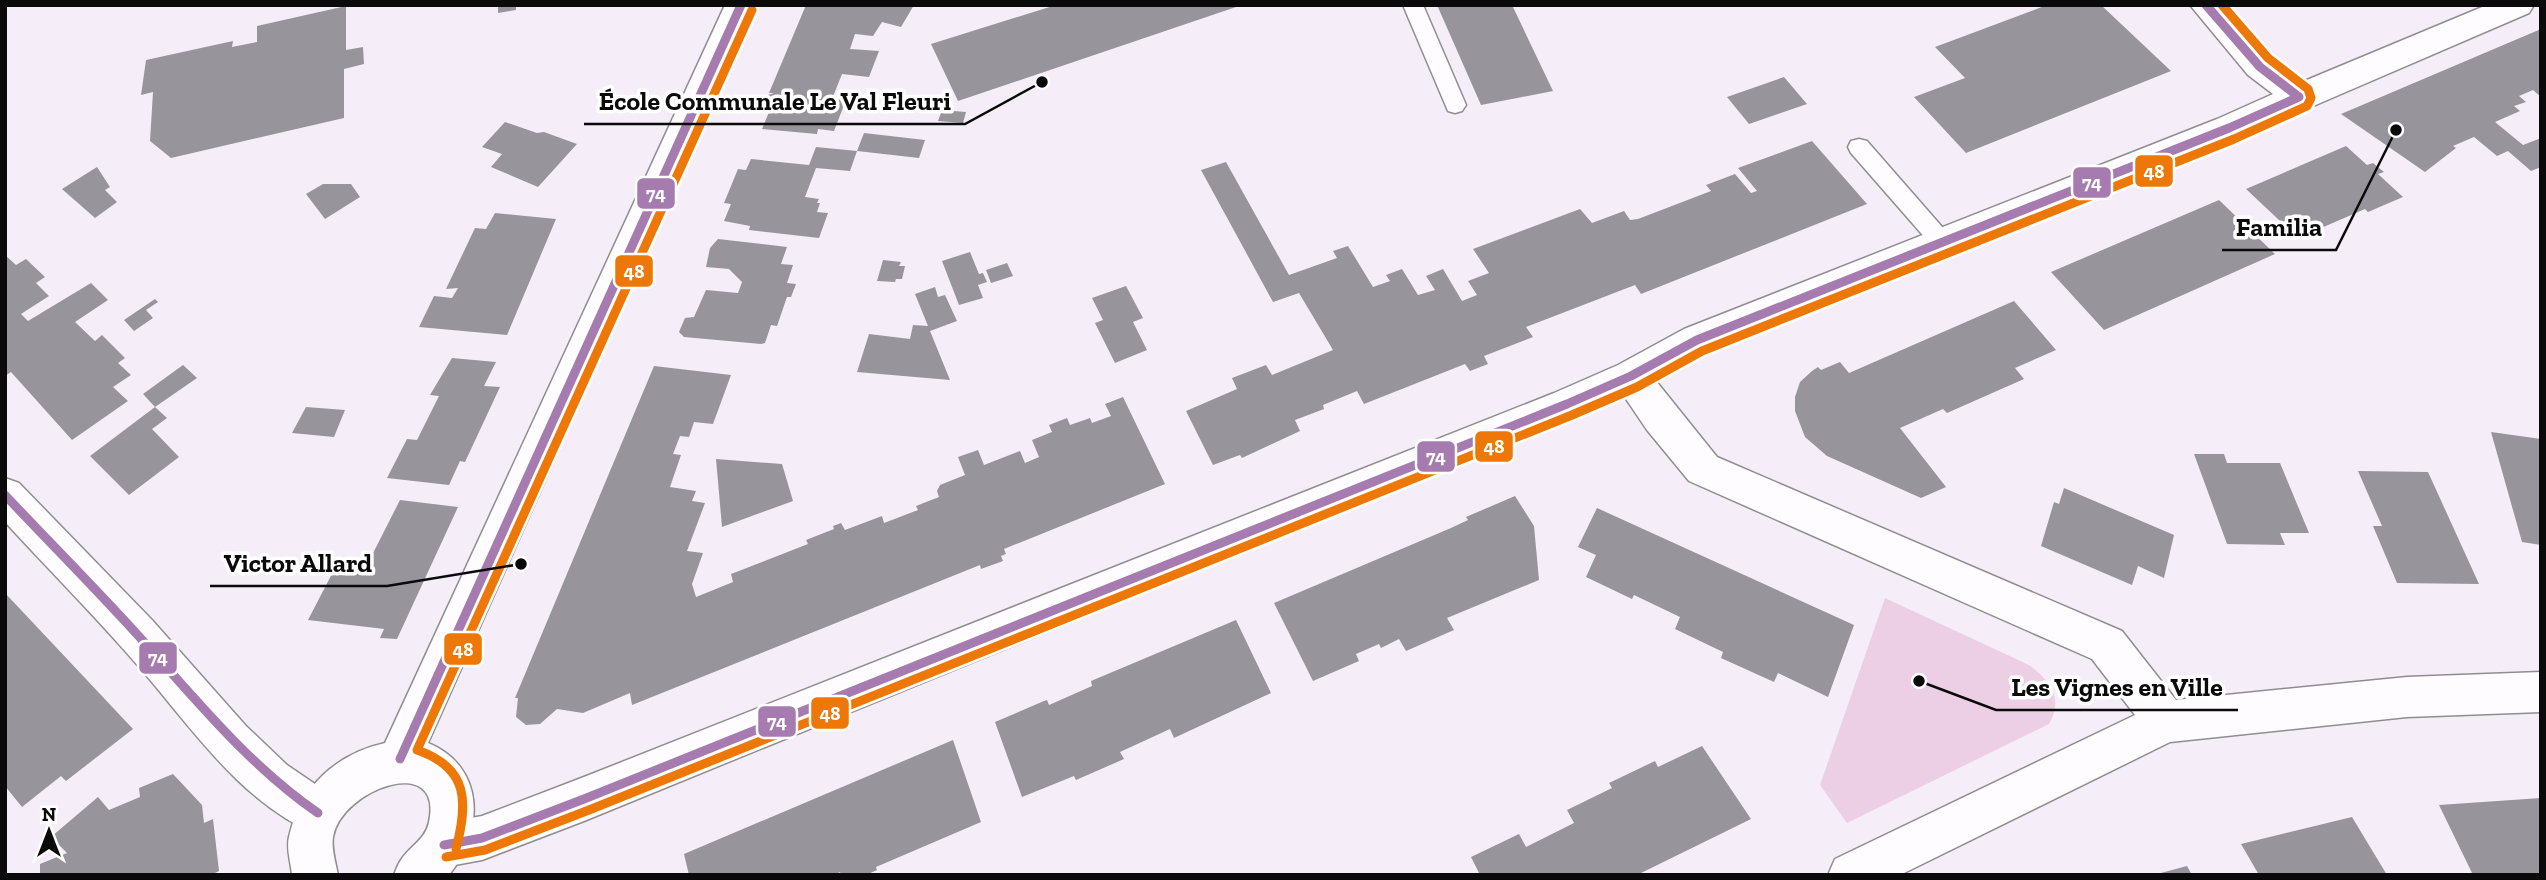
<svg xmlns="http://www.w3.org/2000/svg" width="2546" height="880" viewBox="0 0 2546 880" font-family="'Zilla Slab',serif">
	<style>
		.green { fill: #eccfe5 }
		.building { fill: #98949b }
		.lines { fill: none; stroke-linecap: round; stroke-linejoin: round }
		.service-casing { stroke: #908d91; stroke-width: 3 }
		.minor-casing { stroke: #908d91; stroke-width: 3 }
		.tertiary-casing { stroke: #908d91; stroke-width: 3 }
		.service { fill: #fefcfe; fill-rule: evenodd }
		.minor { fill: #fefcfe; fill-rule: evenodd }
		.tertiary { fill: #fefcfe; fill-rule: evenodd }
		.bus-1-casing { stroke: #fff; stroke-width: 14 }
		.bus-2-casing { stroke: #fff; stroke-width: 14 }
		.bus-1 { stroke: #a67cb0; stroke-width: 9 }
		.bus-2 { stroke: #ed7807; stroke-width: 9 }
		.leader { fill: none; stroke: #0a0a0a; stroke-width: 2.5 }
		.callout-dot { fill: #0a0a0a; stroke: #fff; stroke-width: 2.5 }
		.callout-label { font-size: 26px; text-anchor: middle; font-weight: bold; fill: #0a0a0a; stroke: #fff; stroke-width: 7; stroke-linejoin: round; paint-order: stroke }
		.line-badge { stroke: #fff; stroke-width: 2.5 }
		.badge-label { font-size: 19px; text-anchor: middle; font-weight: bold; fill: #fff }
	</style>
	<rect width="100%" height="100%" fill="#f5eef8"/>
	<path class="green" d="M1885,598L2029,665C2050,680 2064,699 2049,724L1847,823L1820,785Z"/>
	<g class="building">
		<path d="M498,5H516V10L498,13Z"/>
		<path d="M806,5H914L901,27L882,22L873,36L855,34L850,49L879,51L869,77L842,74L832,99L846,100L834,131L818,129L817,134L762,129L769,112L764,105L768,95L774,93H769Z"/>
		<path d="M1056,5H1239V6L958,101L931,44Z"/>
		<path d="M1437,5H1512L1553,91L1481,105Z"/>
		<path d="M2047,5H2101L2171,71L1966,153L1914,97L1965,78L1935,47Z"/>
		<path d="M346,6V50L363,47L364,64L344,69V118L171,158L150,141L153,92L141,95L146,60L233,41L232,47L257,42V26Z"/>
		<path d="M2541,29V97L2533,90L2519,96L2526,102L2514,106L2520,111L2495,122L2523,145L2541,138V167L2531,171L2508,151L2497,156L2474,137L2453,146L2456,148L2425,172L2341,114Z"/>
		<path d="M1784,77L1807,104L1749,124L1727,97Z"/>
		<path d="M915,96H926L923,107L912,106Z"/>
		<path d="M942,110L966,112L963,123L938,121Z"/>
		<path d="M505,122L537,133L544,132L577,144L538,187L491,167L502,154L482,147Z"/>
		<path d="M864,133L925,140L919,158L857,151Z"/>
		<path d="M1812,141L1867,204L1641,294L1635,285L1526,327L1533,337L1484,356L1488,364L1470,371L1465,364L1364,404L1357,391L1323,405L1324,409L1295,420L1300,431L1242,458L1240,455L1213,465L1186,411L1237,389L1232,378L1266,365L1272,375L1333,350L1299,293L1273,302L1201,170L1226,162L1289,275L1337,258L1333,251L1348,246L1373,287L1390,281L1386,275L1402,269L1418,295L1435,290L1426,276L1443,269L1462,301L1477,295L1468,281L1489,273L1473,249L1580,209L1592,223L1624,211L1630,220L1638,219L1711,191L1706,185L1735,174L1751,193L1757,191L1738,168Z"/>
		<path d="M2346,146L2367,165L2373,163L2384,172L2378,174L2403,197L2368,212L2365,209L2298,238L2246,189Z"/>
		<path d="M816,147L857,151L850,171L816,168L805,197L819,199L817,203H820L817,212L828,213L819,238L749,230L750,226L724,221L731,204L724,203L738,169L746,170L751,159L809,165Z"/>
		<path d="M97,167L110,187L105,190L117,202L95,218L62,189Z"/>
		<path d="M323,184H351L360,197L325,219L306,194Z"/>
		<path d="M2219,200L2275,254L2104,330L2051,272Z"/>
		<path d="M495,213L556,219L507,335L419,327L434,296L452,298L458,288L446,289L475,228L486,229Z"/>
		<path d="M718,239L787,247L781,264L793,265L787,283L796,284L791,297H787L777,326L771,325L765,343L761,344L684,337L679,332L685,318L694,317L706,290L738,293L742,282L729,269L706,267L710,248Z"/>
		<path d="M970,252L979,274L983,273L987,282L978,285L983,298L959,305L942,261Z"/>
		<path d="M5,255L16,265L26,259L45,277L36,283L49,296L21,314L28,321L91,283L108,300L75,322L95,341L102,335L125,358L118,363L131,375L113,387L128,401L72,440L11,372L5,376Z"/>
		<path d="M883,260L901,262L899,266H905L902,279H896L895,282L877,281Z"/>
		<path d="M1007,263L1013,276L991,283L986,270Z"/>
		<path d="M1126,286L1143,318L1133,322L1147,350L1115,363L1095,323L1103,320L1092,298Z"/>
		<path d="M935,287L938,297L945,295L957,321L930,331L950,380L857,372L869,334L910,339L913,325L928,326L915,294Z"/>
		<path d="M155,299L158,302L146,310L153,318L134,331L124,320Z"/>
		<path d="M2014,301L2056,350L2015,368L2024,379L1947,413L1943,409L1900,428L1946,487L1921,498L1827,456L1805,437L1795,411V397L1800,382L1812,371L1818,367L1821,370L1840,362L1849,373Z"/>
		<path d="M452,358L496,362L484,386L500,387L465,462L460,461L449,485L387,478L407,439L417,440L439,396L430,395Z"/>
		<path d="M183,365L197,378L155,407L167,418L152,429L179,457L129,495L90,456L155,407L143,394Z"/>
		<path d="M654,366L731,375L713,424L694,422L689,437L680,436L673,454L681,455L670,487L696,491L692,501L705,503L687,551L703,553L692,584L696,597L733,582L731,574L808,544L806,540L834,529L833,526L841,523L845,530L882,516L884,523L918,510L916,506L939,497L937,491L940,485L965,475L958,457L978,450L984,465L1020,451L1025,463L1039,457L1032,440L1052,432L1049,425L1067,418L1070,425L1090,418L1092,423L1111,416L1105,404L1123,397L1165,484L1004,549L1006,554L1001,556L1003,561L981,569L980,565L632,705L630,693L583,713L557,709L540,724L526,725L516,717L518,698H515Z"/>
		<path d="M306,407L345,410L334,437L292,433Z"/>
		<path d="M2491,432L2541,439V545L2522,542Z"/>
		<path d="M2194,454H2224L2227,463H2280L2309,533H2280L2285,545L2227,544Z"/>
		<path d="M716,459L782,464L793,501L722,527Z"/>
		<path d="M2358,471L2428,472L2479,584L2397,583L2373,526H2382Z"/>
		<path d="M2064,488L2174,535L2164,578L2138,566L2132,585L2041,546L2054,502L2059,504Z"/>
		<path d="M1515,496L1534,526L1539,580L1447,618L1454,630L1406,651L1399,639L1381,648L1379,644L1356,654L1359,661L1313,681L1274,603L1451,528L1468,520L1466,517Z"/>
		<path d="M400,500L458,507L397,639L380,638L384,629L308,620L336,566L365,569Z"/>
		<path d="M1597,508L1854,625L1828,697L1778,673L1774,682L1721,658L1723,652L1675,629L1680,617L1634,595L1632,599L1586,577L1596,555L1578,547Z"/>
		<path d="M5,593L133,729L66,781L61,776L22,807L5,786Z"/>
		<path d="M1236,620L1271,693L1174,738L1170,729L1120,752L1124,759L1076,780L1074,776L1022,797L995,722L1044,701L1047,700L1049,705L1092,686L1091,681Z"/>
		<path d="M953,740L981,822L876,867L877,870L866,875H841L840,872L834,875H689L684,854Z"/>
		<path d="M1702,746L1751,819L1637,875H1480L1471,857L1519,834L1526,847L1574,823L1567,810L1612,788L1609,783L1655,761L1658,767Z"/>
		<path d="M173,774L202,805L204,823L213,819L219,871L211,875H40V864L67,853L51,837L98,797L109,810L140,797L139,788Z"/>
		<path d="M2541,798V875H2473L2439,805Z"/>
		<path d="M2352,817L2387,875H2259L2241,844Z"/>
		<path d="M2187,866L2192,875H2157V874Z"/>
	</g>
	<g class="lines">
		<g class="service-casing">
			<g id="service">
				<path d="M1403,5H1423L1466,105L1462,111L1455,113L1448,111Z"/>
				<path d="M1859,139L1867,141L1950,236L1953,242L1950,248L1942,251L1934,248L1851,153L1848,147L1851,141Z"/>
			</g>
		</g>
		<g class="minor-casing">
			<g id="minor">
				<path d="M2190,5H2224L2272,59L2302,82L2487,5H2534L2529,13L2241,137L1710,351L1656,381L1717,457L2122,631L2176,700L2407,677L2541,672V712L2407,717L2170,742L1900,875H1828L1835,859L2135,715L2092,659L1689,481L1647,430L1624,396L584,821L482,860L444,867L428,861L422,845L428,829L444,823L482,816L584,777L1554,393L1618,365L1684,329L2217,119L2273,94L2248,75Z"/>
				<path d="M5,478L19,483L152,620L246,726L287,765L334,797L340,813L334,829L318,835C242,804 192,728 140,668C97,618 50,571 5,522Z"/>
			</g>
		</g>
		<g class="tertiary-casing">
			<path id="tertiary" d="M725,5H757L428,743C486,767 484,831 449,875H394C396,870 398,864 401,860C410,846 426,839 429,822C444,752 341,789 333,837C331,848 336,864 338,875H292C291,863 286,848 289,837C300,787 336,754 385,743Z"/>
		</g>
		<use href="#service" class="service"/>
		<use href="#minor" class="minor"/>
		<use href="#tertiary" class="tertiary"/>
		<g class="bus-1-casing">
			<g id="bus-1">
				<path d="M5,495C51,544 99,592 144,642C199,703 250,766 318,813"/>
				<path d="M400,759L741,5"/>
				<path d="M444,845L482,838L584,799L1567,404L1631,376L1697,340L2229,128L2299,97L2260,67L2206,5"/>
			</g>
		</g>
		<g class="bus-2-casing">
			<g id="bus-2">
				<path d="M456,849C468,802 469,768 417,750L752,10"/>
				<path d="M446,857L485,850L589,810L1572,415L1637,387L1702,351L2234,139L2307,106L2311,98L2308,89L2268,58L2222,5"/>
			</g>
		</g>
		<use href="#bus-1" class="bus-1"/>
		<use href="#bus-2" class="bus-2"/>
	</g>
	<path class="leader" d="M1042 82L965 124H584M2396 130L2336 250H2222M521 564L387 586H210M1919 681L1996 710H2238"/>
	<g class="callout-dot">
		<circle cx="1042" cy="82" r="7"/>
		<circle cx="2396" cy="130" r="7"/>
		<circle cx="521" cy="564" r="7"/>
		<circle cx="1919" cy="681" r="7"/>
	</g>
	<g class="callout-label">
		<text x="775" y="110">École Communale Le Val Fleuri</text>
		<text x="2279" y="236">Familia</text>
		<text x="298" y="572">Victor Allard</text>
		<text x="2117" y="696">Les Vignes en Ville</text>
	</g>
	<g class="line-badge">
		<rect x="2134" y="154" width="40" height="34" rx="7" fill="#ed7807"/>
		<rect x="2072" y="166" width="40" height="33" rx="7" fill="#a67cb0"/>
		<rect x="636" y="177" width="40" height="33" rx="7" fill="#a67cb0"/>
		<rect x="614" y="254" width="40" height="34" rx="7" fill="#ed7807"/>
		<rect x="1474" y="430" width="40" height="33" rx="7" fill="#ed7807"/>
		<rect x="1416" y="440" width="40" height="33" rx="7" fill="#a67cb0"/>
		<rect x="443" y="632" width="40" height="34" rx="7" fill="#ed7807"/>
		<rect x="138" y="641" width="40" height="34" rx="7" fill="#a67cb0"/>
		<rect x="810" y="696" width="40" height="34" rx="7" fill="#ed7807"/>
		<rect x="757" y="705" width="40" height="33" rx="7" fill="#a67cb0"/>
	</g>
	<g class="badge-label">
		<text x="2154" y="178">48</text>
		<text x="2092" y="189">74</text>
		<text x="656" y="200">74</text>
		<text x="634" y="278">48</text>
		<text x="1494" y="453">48</text>
		<text x="1436" y="463">74</text>
		<text x="463" y="656">48</text>
		<text x="158" y="664">74</text>
		<text x="830" y="720">48</text>
		<text x="777" y="728">74</text>
	</g>
	<rect width="2546" height="880" fill="none" stroke="#0a0a0a" stroke-width="14"/>
	<g transform="translate(49 831)" stroke="#ffffff" stroke-width="5" paint-order="stroke">
	<path d="M0-5L12 26L0 18L-12 26Z" fill="#0a0a0a"/>
	<text y="-10" font-size="19" font-weight="bold" text-anchor="middle" fill="#0a0a0a">N</text>
	</g>
</svg>
